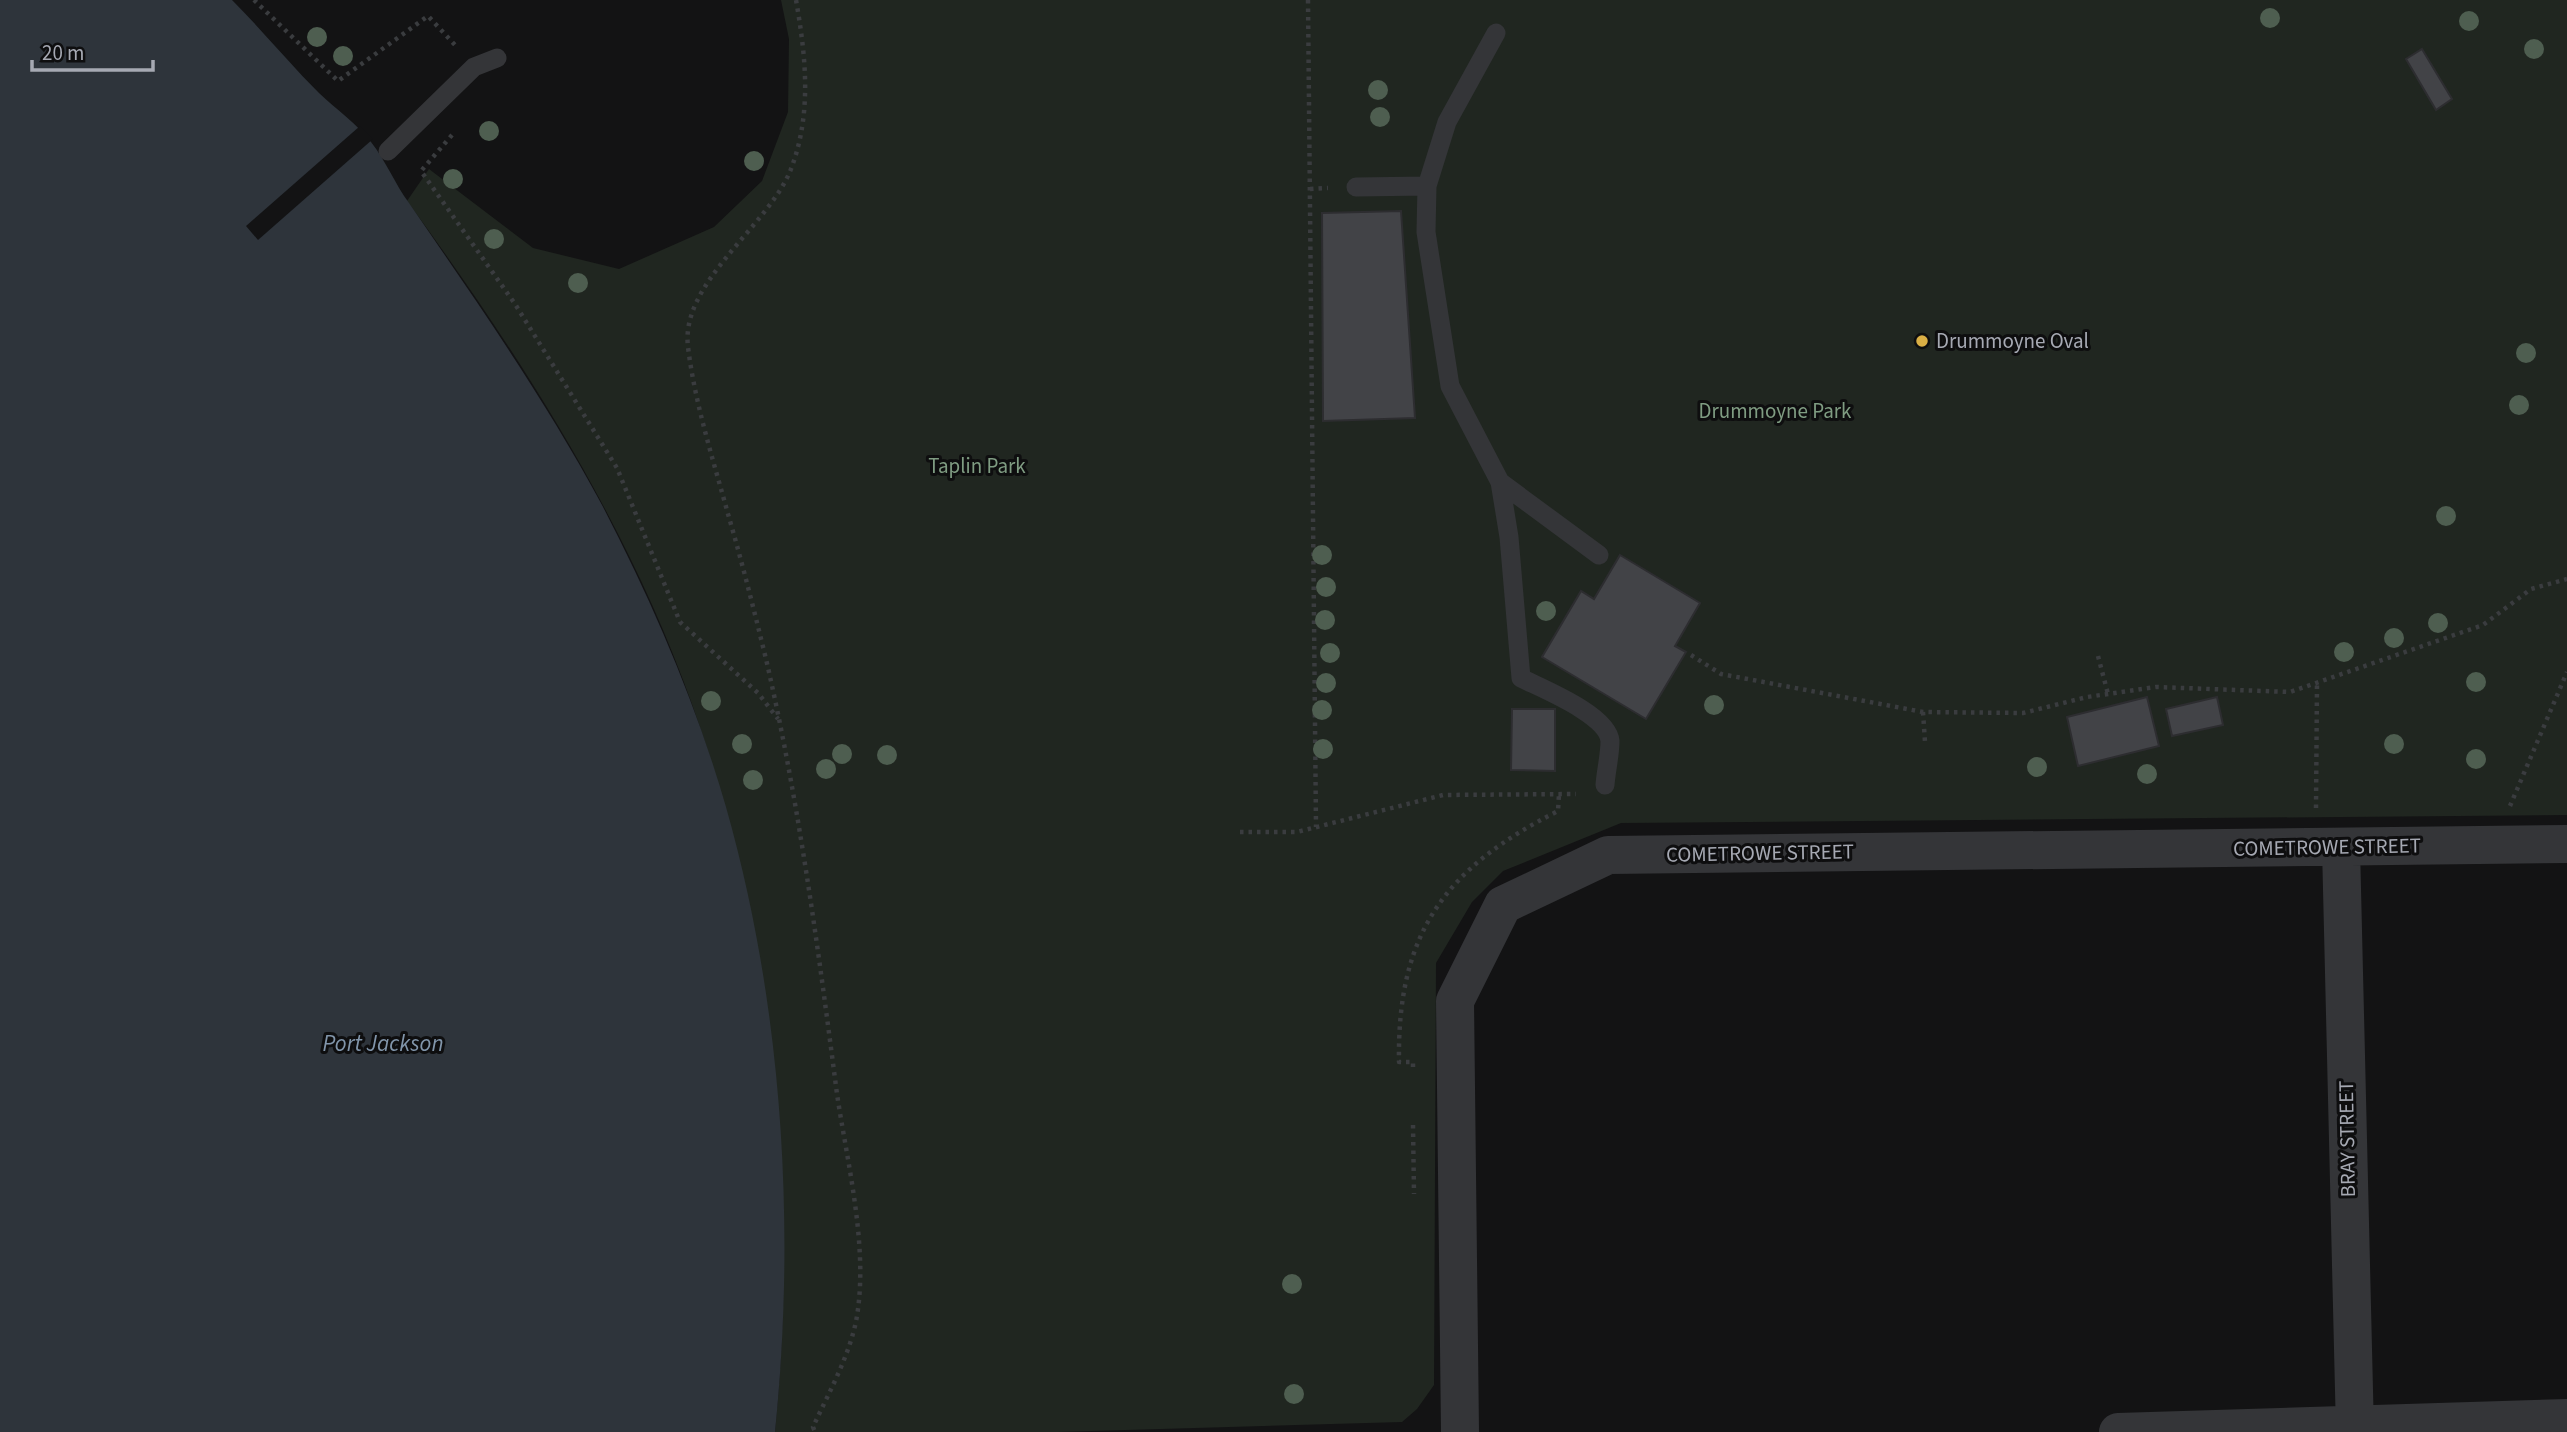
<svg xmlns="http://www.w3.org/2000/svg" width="2567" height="1432" font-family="'Source Sans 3',sans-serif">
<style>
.green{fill:#202620}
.water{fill:#2e343b}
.pier{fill:#131314}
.building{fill:#424347;stroke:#2d2d30;stroke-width:2}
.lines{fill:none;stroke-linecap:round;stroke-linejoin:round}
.path{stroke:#3a3c3f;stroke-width:4.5;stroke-dasharray:3.5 5;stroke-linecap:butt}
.lane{stroke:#343538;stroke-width:19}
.street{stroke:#343538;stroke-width:38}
.tree{fill:#4e5e50}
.poi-dot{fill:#daaf45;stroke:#0e0e0f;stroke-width:2.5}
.labels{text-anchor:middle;stroke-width:6;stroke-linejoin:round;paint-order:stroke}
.poi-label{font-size:21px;fill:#a6a9b3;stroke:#0e0e0f;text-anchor:start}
.park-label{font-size:21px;fill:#7f9c82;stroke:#0e0e0f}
.street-label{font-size:21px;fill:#a6a9b3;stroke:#0e0e0f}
.water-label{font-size:23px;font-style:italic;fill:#8195aa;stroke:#0e0e0f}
</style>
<rect width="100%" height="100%" fill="#131314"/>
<path class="green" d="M781 0H2567V815L1621 823 1503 871 1472 902 1436 963 1434 1385 1417 1409 1402 1422 1058 1432H775C799 1189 775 937 693 707 629 525 521 356 407 201L429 169 533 248 619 269 714 227 762 181 788 112 789 39Z"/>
<path class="water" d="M0 0H232C262 30 289 63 319 93 336 109 357 124 371 142 386 161 395 184 409 203 477 302 545 399 602 505 652 601 696 703 726 807 783 1007 796 1226 775 1432H0Z"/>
<path class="pier" d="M360 126 373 139 258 240 246 226Z"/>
<path class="building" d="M2422 49 2452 99 2436 110 2406 59Z
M1401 211 1415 418 1323 421 1322 213Z
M1620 555 1700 603 1675 646 1686 652 1646 719 1542 657 1581 591 1594 599Z
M2147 697 2159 746 2078 766 2067 717Z
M2217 697 2223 725 2172 736 2166 709Z
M1512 709H1555V771L1511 770Z"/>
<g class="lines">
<path class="path" d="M254 0 338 81 428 16 455 45
M796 0C806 57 812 114 791 169 769 226 680 282 688 347 695 404 713 459 728 514 742 562 754 610 766 659 799 802 818 948 837 1094 847 1161 867 1241 858 1309 853 1350 830 1390 813 1427L815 1432
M1308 0 1316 827
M452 135 421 171 515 304 617 468 680 622 758 693 778 719
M1310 189 1328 188
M1691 655 1721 674 1923 712 2023 713 2087 697 2156 687 2290 692 2483 625 2531 589 2567 579
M2098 656 2108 694
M1923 712 1925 742
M2510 806 2567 672
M2316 808 2317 683
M1240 832H1297L1443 795 1576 794
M1413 1067V1062H1399C1397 933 1445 868 1558 811L1559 794
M1413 1125 1414 1194"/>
<path class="lane" d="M1496 33 1447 122 1427 186 1426 232 1450 386 1500 482 1509 537 1521 678C1543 689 1608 715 1610 741 1610 755 1606 771 1605 785
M388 151 474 67 497 58
M1356 187 1427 186
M1500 482 1599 555"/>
<path class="street" d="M2341 847 2355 1432
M1460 1432 1455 1001 1503 905 1608 855 2567 844
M2118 1432 2567 1418"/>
</g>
<g class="tree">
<circle cx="2270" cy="18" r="10"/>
<circle cx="2469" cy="21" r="10"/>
<circle cx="317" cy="37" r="10"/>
<circle cx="2534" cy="49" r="10"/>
<circle cx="343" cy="56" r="10"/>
<circle cx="1378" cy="90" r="10"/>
<circle cx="1380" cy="117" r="10"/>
<circle cx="489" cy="131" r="10"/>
<circle cx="754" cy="161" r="10"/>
<circle cx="453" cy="179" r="10"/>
<circle cx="494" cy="239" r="10"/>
<circle cx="578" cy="283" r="10"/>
<circle cx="2526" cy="353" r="10"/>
<circle cx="2519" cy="405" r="10"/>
<circle cx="2446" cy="516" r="10"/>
<circle cx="1322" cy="555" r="10"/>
<circle cx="1326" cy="587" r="10"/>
<circle cx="1546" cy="611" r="10"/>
<circle cx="1325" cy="620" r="10"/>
<circle cx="2438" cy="623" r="10"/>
<circle cx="2394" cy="638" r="10"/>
<circle cx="2344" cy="652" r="10"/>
<circle cx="1330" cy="653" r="10"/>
<circle cx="2476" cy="682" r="10"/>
<circle cx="1326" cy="683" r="10"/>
<circle cx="711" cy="701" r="10"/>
<circle cx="1714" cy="705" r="10"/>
<circle cx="1322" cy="710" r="10"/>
<circle cx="742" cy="744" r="10"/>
<circle cx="2394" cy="744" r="10"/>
<circle cx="1323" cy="749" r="10"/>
<circle cx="842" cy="754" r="10"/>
<circle cx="887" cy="755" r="10"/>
<circle cx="2476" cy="759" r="10"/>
<circle cx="2037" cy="767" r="10"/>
<circle cx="826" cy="769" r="10"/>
<circle cx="2147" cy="774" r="10"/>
<circle cx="753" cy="780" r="10"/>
<circle cx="1292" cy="1284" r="10"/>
<circle cx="1294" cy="1394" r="10"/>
</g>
<circle class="poi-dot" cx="1922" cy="341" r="7"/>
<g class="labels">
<g class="poi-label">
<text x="1936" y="348">Drummoyne Oval</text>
</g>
<g class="park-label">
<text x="1775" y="418">Drummoyne Park</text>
<text x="977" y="473">Taplin Park</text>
</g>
<g class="street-label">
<text transform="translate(2327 847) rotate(-1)" y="7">COMETROWE STREET</text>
<text transform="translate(1760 853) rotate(-1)" y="7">COMETROWE STREET</text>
<text transform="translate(2347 1139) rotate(-91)" y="7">BRAY STREET</text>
</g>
<g class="water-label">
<text x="383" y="1051">Port Jackson</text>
</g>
</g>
<path d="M32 60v10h121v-10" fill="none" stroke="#a6a9b3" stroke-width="3.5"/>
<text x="42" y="60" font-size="21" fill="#a6a9b3" stroke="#0e0e0f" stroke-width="5" paint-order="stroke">20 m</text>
</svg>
